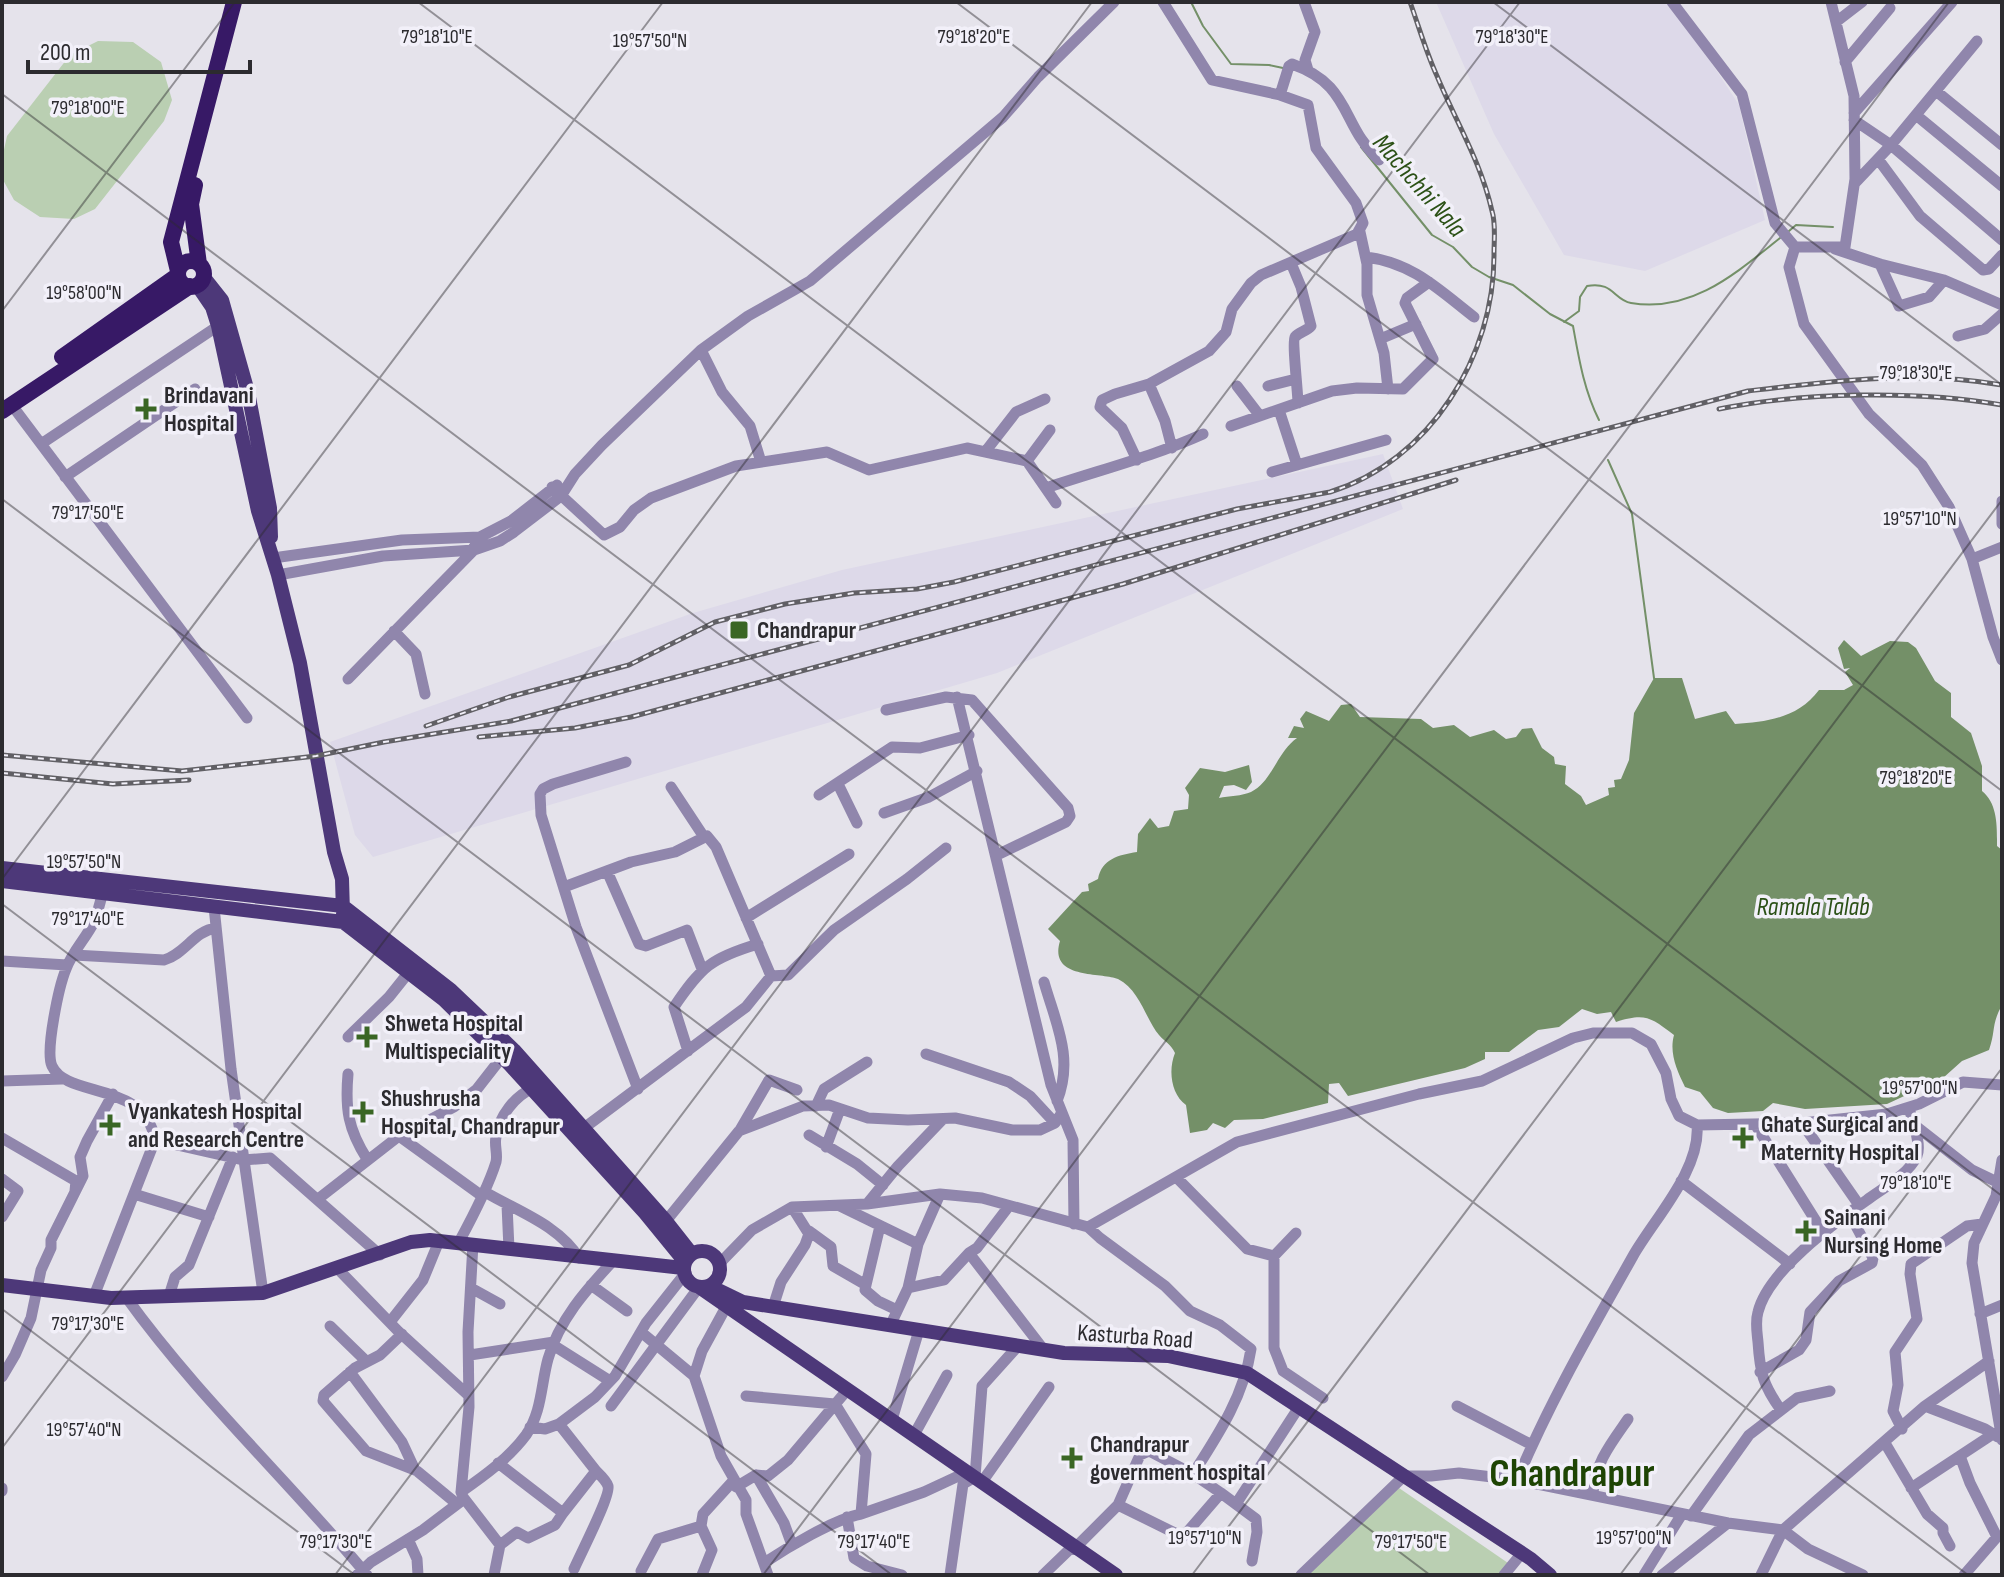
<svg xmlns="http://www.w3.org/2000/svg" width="2004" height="1577" font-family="'Sofia Sans Condensed',sans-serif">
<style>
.built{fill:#ddd9e9}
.green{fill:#bacfb2}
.water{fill:#749068}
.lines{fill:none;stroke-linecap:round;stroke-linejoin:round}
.stream{stroke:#749068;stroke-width:2}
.minor{stroke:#9086ac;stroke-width:11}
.major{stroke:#4d3879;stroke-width:14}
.highway{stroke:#371966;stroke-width:16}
.rail-casing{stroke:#616065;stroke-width:5}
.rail{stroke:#f2f0f9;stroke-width:2;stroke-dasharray:6;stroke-linecap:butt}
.ticks{fill:none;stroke:#2c2b2f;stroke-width:2;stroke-opacity:0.45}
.poi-dot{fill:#3a6624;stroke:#f2f0f9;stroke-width:3}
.labels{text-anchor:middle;stroke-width:7;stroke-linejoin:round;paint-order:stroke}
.poi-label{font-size:24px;font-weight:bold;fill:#2c2b2f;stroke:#f2f0f9;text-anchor:start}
.street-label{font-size:24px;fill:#2c2b2f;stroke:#f2f0f9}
.water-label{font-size:26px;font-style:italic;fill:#2c5117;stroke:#f2f0f9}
.town-label{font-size:40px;font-weight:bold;fill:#1e4404;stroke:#f2f0f9}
.ticks-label{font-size:20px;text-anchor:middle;fill:#2c2b2f;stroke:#f2f0f9;stroke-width:7;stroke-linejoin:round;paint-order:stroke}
</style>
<rect width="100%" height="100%" fill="#e5e3eb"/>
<path class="built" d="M1436 2H1665L1694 36 1739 105 1765 220 1645 271 1564 255 1494 134Z
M1383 454 1403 509 997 673 373 857 355 835 330 742 693 613 842 570Z"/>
<path class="green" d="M98 41 133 42 161 62 172 100 164 121 95 209 74 219 40 217 14 200 2 178V159L7 136 70 55Z
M1399 1488 1508 1563 1498 1575H1307Z"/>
<path class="water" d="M1844 640 1861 656 1890 641 1908 642 1916 648 1935 681 1951 693V717L1971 733 1982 766V791C1998 804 1997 827 1997 846L2002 850V1005C1991 1025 1996 1030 1989 1050L1962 1061 1943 1078 1887 1104 1805 1109 1773 1103 1763 1111 1728 1113 1713 1108 1700 1092 1685 1087C1677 1071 1669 1053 1674 1035 1650 1017 1645 1013 1616 1022L1611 1012 1597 1014 1582 1009 1559 1027 1538 1030 1509 1052H1485V1059L1465 1068 1348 1096 1339 1083 1329 1084 1328 1103 1263 1119 1234 1120 1225 1128 1213 1123 1207 1130 1190 1133 1186 1105C1171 1094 1168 1070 1175 1053 1171 1044 1165 1042 1159 1035 1146 1020 1140 990 1118 979 1102 972 1048 980 1060 941L1048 929 1082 892 1089 891 1088 884 1098 879C1102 859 1118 855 1137 852L1138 834 1150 818 1158 828 1169 826 1174 811 1188 809 1189 795 1185 788 1200 768 1225 772 1249 765 1252 782 1246 790 1234 785 1224 786 1219 798C1229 796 1242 796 1251 792 1272 782 1277 752 1297 738H1288L1294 726 1304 728 1300 719 1306 711 1329 721 1341 705 1351 704 1360 717 1421 719 1433 728 1454 725 1470 737 1494 730 1506 739 1516 737 1522 729 1532 728 1542 748 1554 757 1555 764 1566 766 1565 784 1581 796 1586 805 1609 795 1608 788 1615 787 1614 780 1621 779 1629 760 1634 713 1654 678H1682L1695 719 1726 711 1735 724C1767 722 1798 718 1819 690H1844L1853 685 1845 672 1850 668 1844 669 1838 648Z"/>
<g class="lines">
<path class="stream" d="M1191 2 1203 26 1231 64 1269 65 1283 68
M1361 147 1432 235 1453 247 1472 267 1489 277 1513 285 1550 314 1573 326C1579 359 1584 390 1599 420
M1789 231 1796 225 1833 227
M1564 322 1579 311 1580 297 1587 286C1613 281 1614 300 1631 303 1692 313 1736 273 1780 238
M1608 460 1632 514 1654 678"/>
<path class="minor" d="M1304 2 1315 32 1305 60 1308 70
M1672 2 1742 94 1775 223 1795 247
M1836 22 1862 2
M1845 62 1890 8
M1936 91 2002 145
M1280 95 1289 66 1292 64C1352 85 1340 124 1379 160
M1854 113 1952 2
M1916 115 2002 186
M1854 120 1891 145 2002 240
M1878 159 1920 216 1983 270 1989 269 2002 255
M1855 183 1891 145 1977 41
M1360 232 1367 264V295L1384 353 1388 389
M1795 247 1789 267 1804 324 1869 414 1922 465 1949 507 1972 559 1993 637 2002 660
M1795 247H1845L1855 179 1854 96 1831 2
M1835 249 1880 264 1944 280 2002 305
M1366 257C1413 263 1438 289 1474 317
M1291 263 1301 287 1311 326C1307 331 1299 332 1295 337 1292 341 1298 394 1298 403
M1880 264 1899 306 1929 297 1944 280
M1958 336 1985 329 2002 314
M1380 339 1416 324
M701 350 722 392 750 426 761 462
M1149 384 1165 421 1172 448
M1237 386 1260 416
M1268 386 1296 379
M11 404 247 718
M1279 410 1297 465
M1231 426 1332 391 1357 388 1403 389 1433 359 1405 303 1407 298 1429 282
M41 444 218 326
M985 452 1016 412 1045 399
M1137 460 1122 428 1100 407 1102 400 1115 394 1149 384 1209 351 1226 332 1232 309 1251 283 1261 275 1357 234 1363 223 1356 203 1316 148 1308 105 1280 95 1212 80 1163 2
M1027 461 1050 430
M1272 472 1386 440
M65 477 195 389
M552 487 604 535 620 527 634 510 651 498 736 466 827 452 869 470 967 448 1027 461 1056 503
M1046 488C1099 470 1152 457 1203 434
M2002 501V524
M273 558 402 540 480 537 511 521 557 485
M1972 559 2002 547
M278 575 383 556 474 550 500 541 514 532 561 496 575 474 602 445 701 350 748 316 810 281 1003 117 1038 77 1114 2
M394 631 416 654 425 694
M348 679 474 550V547
M957 697 1051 1085 1073 1140 1074 1224
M886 710 946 697 972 700 1068 808 1070 816 1066 822 997 855
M626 762 553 784 543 789 540 794 541 815 576 927 638 1089
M838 784 857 823
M671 787 704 837
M819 795 892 747 920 748 969 735
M884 813 929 797 977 771
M607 871 639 944 646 946 687 930 702 969
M564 887 631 862 675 852 707 836 716 847 771 976 746 1007 584 1128
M214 907 231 1069 263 1293
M746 918 849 854
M74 955 164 960C185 954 194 931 216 928
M2 961 67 965
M771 976 788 975 834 930 907 879 946 848
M1044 982C1056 1024 1074 1058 1057 1101
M348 1037 389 997 409 972
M688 1051 674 1007C701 967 711 958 758 944
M926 1054 1009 1082 1030 1096 1055 1123
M348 1074C345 1109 348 1129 367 1159
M2 1081 62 1079
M816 1106 824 1089 867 1062
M1802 1123 1859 1205
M1912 1123 1972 1170 1997 1182
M1755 1124 1824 1234
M740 1130 769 1080 797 1090
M809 1135 857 1164 883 1185
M399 1136 482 1196
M2 1138 76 1181 75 1191
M155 1140 243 1160 270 1158 380 1255
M826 1147 840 1109
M2002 1160 1996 1196 1974 1243 1972 1263 2002 1440
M1176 1177 1247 1249 1274 1256
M2 1179 18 1191 2 1217
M1681 1181 1790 1264
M485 1192C517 1211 559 1225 579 1258
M134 1194 209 1217
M318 1199 399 1136 454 1107 477 1089 502 1057
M867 1204 898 1166 943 1119
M507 1205 509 1249
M840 1206 918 1244 908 1288 890 1326
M666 1221 739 1131 803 1106 829 1105 868 1118 908 1120 955 1118 1012 1130H1040L1055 1123 1061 1114
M809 1231 831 1247 833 1266 866 1285 865 1290 878 1301 897 1310
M1296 1233 1274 1256V1348L1283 1371 1323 1398
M459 1242C472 1218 488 1188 496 1162 498 1154 494 1145 496 1137 499 1116 515 1096 533 1088
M918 1244 940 1194
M969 1253 1044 1350
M719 1264 752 1230 792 1207 867 1204 940 1194 982 1198 1088 1227 1237 1142 1419 1094 1482 1081 1573 1038 1593 1033H1632L1651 1044 1666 1073 1671 1099 1679 1116 1697 1125 1802 1123 1887 1114 1919 1104 1963 1082 2002 1085
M337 1268 398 1331 467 1394
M591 1285 627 1311
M866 1285 880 1226
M471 1288 500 1304
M908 1288 944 1280 969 1253 977 1248 1009 1206
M94 1296 155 1140C145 1080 67 1099 52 1066 45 1051 59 986 66 969 72 952 86 938 94 922 98 912 100 902 103 892
M169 1296 175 1277 189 1265 233 1157
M126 1297C198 1397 289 1481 367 1575
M726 1307 702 1351 694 1376 721 1456 746 1500V1514L768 1575
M773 1307 781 1282 805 1245 809 1234 792 1207
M1980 1314 2002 1305
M390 1322 423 1280 439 1241
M330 1326 366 1361
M641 1332 694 1376
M402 1334 380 1355 355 1368 324 1395 323 1401 366 1451 417 1471 457 1504
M553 1345 610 1381
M470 1355 554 1342
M350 1372 402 1442 415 1470
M1760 1372 1799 1350 1806 1340 1810 1312 1839 1281 1872 1263 1873 1258 1849 1213
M2 1377 15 1355 31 1318 41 1270 51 1248V1240L83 1176 80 1157 87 1141 113 1094
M746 1396 835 1404 866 1454 861 1514C833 1520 788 1547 764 1563
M611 1406 699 1287
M1457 1406 1532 1445
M1925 1406 1985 1429 1998 1437
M1781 1410C1763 1385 1760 1373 1758 1342 1757 1332 1755 1322 1758 1312 1768 1271 1833 1224 1867 1200 1883 1188 1908 1175 1917 1156 1922 1144 1912 1120 1909 1108
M892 1420 919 1330
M559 1424 596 1471 563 1513
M530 1427 545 1429 559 1424 595 1397 615 1376 646 1323 684 1275
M1902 1429 1893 1411 1898 1385 1895 1352 1917 1319 1910 1274 1911 1264 1967 1226 1982 1224
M914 1435 947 1375
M1885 1443 1927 1514 1943 1528V1533L1950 1546
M1960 1456 1970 1483 1997 1537 1964 1575
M756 1475 784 1523 792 1545
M1517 1480C1549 1403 1592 1329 1633 1256 1654 1219 1701 1170 1697 1125
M982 1482 1049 1387
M736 1487 756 1475 768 1476 788 1460 848 1389
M2 1488V1491
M1911 1488 1993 1434
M461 1492 469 1407 468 1332 473 1244
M1221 1493 1256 1519 1257 1532 1252 1561
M1593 1494C1594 1464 1612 1442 1628 1419
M463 1497 500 1545 517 1532 528 1538 555 1525 563 1513 498 1463
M1236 1504 1299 1407
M1118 1505 1140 1455 1149 1451 1193 1474
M861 1514 924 1492 967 1472
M1691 1516 1749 1435 1797 1398 1830 1391
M847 1517 854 1558 867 1566 902 1575
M408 1539 417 1559 418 1575
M1076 1547 1118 1505 1183 1537 1221 1493 1193 1474C1218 1435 1244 1396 1251 1349L1220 1325 1190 1311 1165 1286 1100 1238 1088 1227
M574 1569C580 1555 611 1495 608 1486 606 1480 600 1475 596 1471
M641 1571 658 1539 701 1526
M357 1575 371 1562 423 1530 460 1502 463 1497 461 1492C484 1476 509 1458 526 1435 542 1412 541 1384 548 1359 559 1320 586 1290 612 1262
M494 1575 500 1545
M702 1575 712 1550 701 1526 703 1514 734 1480
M950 1575 963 1484 975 1477 982 1386 1018 1346
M1043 1575 1070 1549 1080 1550
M1301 1575 1404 1476H1431L1459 1473 1517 1480 1728 1523 1783 1530 1808 1549 1863 1575
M1504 1575 1522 1553
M1644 1575 1682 1514
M1662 1575 1728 1523
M1761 1575 1783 1530 1925 1406 1989 1361"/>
<path class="major" d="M203 276 222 300 248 392 270 508 271 537
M197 285 212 307 218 326 258 511 278 575 300 663 334 852 342 879 343 913
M2 868 343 906 451 990 514 1050 666 1221 692 1254
M2 881 343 922 444 1000 510 1065 645 1213 685 1262
M684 1269a18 18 0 1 1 36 0a18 18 0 1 1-36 0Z
M2 1285 111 1298 263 1293 411 1242 430 1240 683 1268
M710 1286 743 1302 1064 1353 1168 1356 1247 1373 1531 1559 1550 1575
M699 1287 1116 1575"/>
<path class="highway" d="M195 185 191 204 199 264
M178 274a13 13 0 1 1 26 0a13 13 0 1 1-26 0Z
M178 271 171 242 234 2
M62 357 178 275
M2 411 190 286"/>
<g class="rail-casing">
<path id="rail" d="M1719 409C1802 392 1920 390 2002 405
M426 726 509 697 629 665 715 622 785 604 854 593 917 589 954 582 1237 509 1330 492C1430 461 1495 356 1494 253 1494 240 1496 224 1492 211 1481 162 1456 122 1437 76 1426 52 1419 27 1410 2
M479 737 575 728 631 717 1123 584 1456 480
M2 755 182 771 316 756 384 742 511 721 1748 391C1832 381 1918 370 2002 385
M2 773 113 784 189 780"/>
</g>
<use href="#rail" class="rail"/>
</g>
<path class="ticks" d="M418 2 2002 1196M956 2 2002 791M1493 2 2002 385M2 94 1968 1575M2 311 235 2M2 499 1430 1575M2 879 663 2M2 904 892 1575M2 1309 355 1575M2 1448 1092 2M335 1575 1520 2M763 1575 1949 2M1192 1575 2002 500M1620 1575 2002 1068"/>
<g class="poi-dot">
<path d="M142 397h8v8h8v8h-8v8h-8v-8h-8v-8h8z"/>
<rect x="729" y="620" width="20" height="20" rx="4"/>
<path d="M363 1025h8v8h8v8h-8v8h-8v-8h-8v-8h8z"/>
<path d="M359 1100h8v8h8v8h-8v8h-8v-8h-8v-8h8z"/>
<path d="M106 1113h8v8h8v8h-8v8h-8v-8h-8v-8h8z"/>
<path d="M1739 1126h8v8h8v8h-8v8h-8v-8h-8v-8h8z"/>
<path d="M1802 1219h8v8h8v8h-8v8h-8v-8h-8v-8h8z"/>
<path d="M1068 1446h8v8h8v8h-8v8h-8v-8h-8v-8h8z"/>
</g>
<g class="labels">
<g class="poi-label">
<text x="164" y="403">Brindavani<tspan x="164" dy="28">Hospital</tspan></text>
<text x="757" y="638">Chandrapur</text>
<text x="385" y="1031">Shweta Hospital<tspan x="385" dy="28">Multispeciality</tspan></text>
<text x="381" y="1106">Shushrusha<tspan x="381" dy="28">Hospital, Chandrapur</tspan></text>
<text x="128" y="1119">Vyankatesh Hospital<tspan x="128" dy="28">and Research Centre</tspan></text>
<text x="1761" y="1132">Ghate Surgical and<tspan x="1761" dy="28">Maternity Hospital</tspan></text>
<text x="1824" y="1225">Sainani<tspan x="1824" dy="28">Nursing Home</tspan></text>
<text x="1090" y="1452">Chandrapur<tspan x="1090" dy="28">government hospital</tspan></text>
</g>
<g class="street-label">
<text transform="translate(1135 1336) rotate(4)" y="8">Kasturba Road</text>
</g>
<g class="water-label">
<text transform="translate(1420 185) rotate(49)" y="9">Machchhi Nala</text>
<text x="1813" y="915">Ramala Talab</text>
</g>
<g class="town-label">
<text x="1572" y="1486">Chandrapur</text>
</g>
</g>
<g class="ticks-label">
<text x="437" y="43">79°18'10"E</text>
<text x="974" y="43">79°18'20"E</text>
<text x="1512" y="43">79°18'30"E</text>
<text x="650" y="47">19°57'50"N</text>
<text x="88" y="114">79°18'00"E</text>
<text x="84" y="299">19°58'00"N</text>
<text x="1916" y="379">79°18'30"E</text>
<text x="88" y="519">79°17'50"E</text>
<text x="1920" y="525">19°57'10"N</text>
<text x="1916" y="784">79°18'20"E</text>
<text x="84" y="868">19°57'50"N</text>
<text x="88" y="925">79°17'40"E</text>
<text x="1920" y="1094">19°57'00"N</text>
<text x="1916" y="1189">79°18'10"E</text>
<text x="88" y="1330">79°17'30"E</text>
<text x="84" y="1436">19°57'40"N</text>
<text x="1205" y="1544">19°57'10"N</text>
<text x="1634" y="1544">19°57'00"N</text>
<text x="336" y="1548">79°17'30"E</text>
<text x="874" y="1548">79°17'40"E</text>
<text x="1411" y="1548">79°17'50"E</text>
</g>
<rect width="2004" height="1577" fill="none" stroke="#2c2b2f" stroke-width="8"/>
<path d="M28 60v12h222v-12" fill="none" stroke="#2c2b2f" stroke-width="4"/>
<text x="40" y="60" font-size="24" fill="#2c2b2f" stroke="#f2f0f9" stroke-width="6" paint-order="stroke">200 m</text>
</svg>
